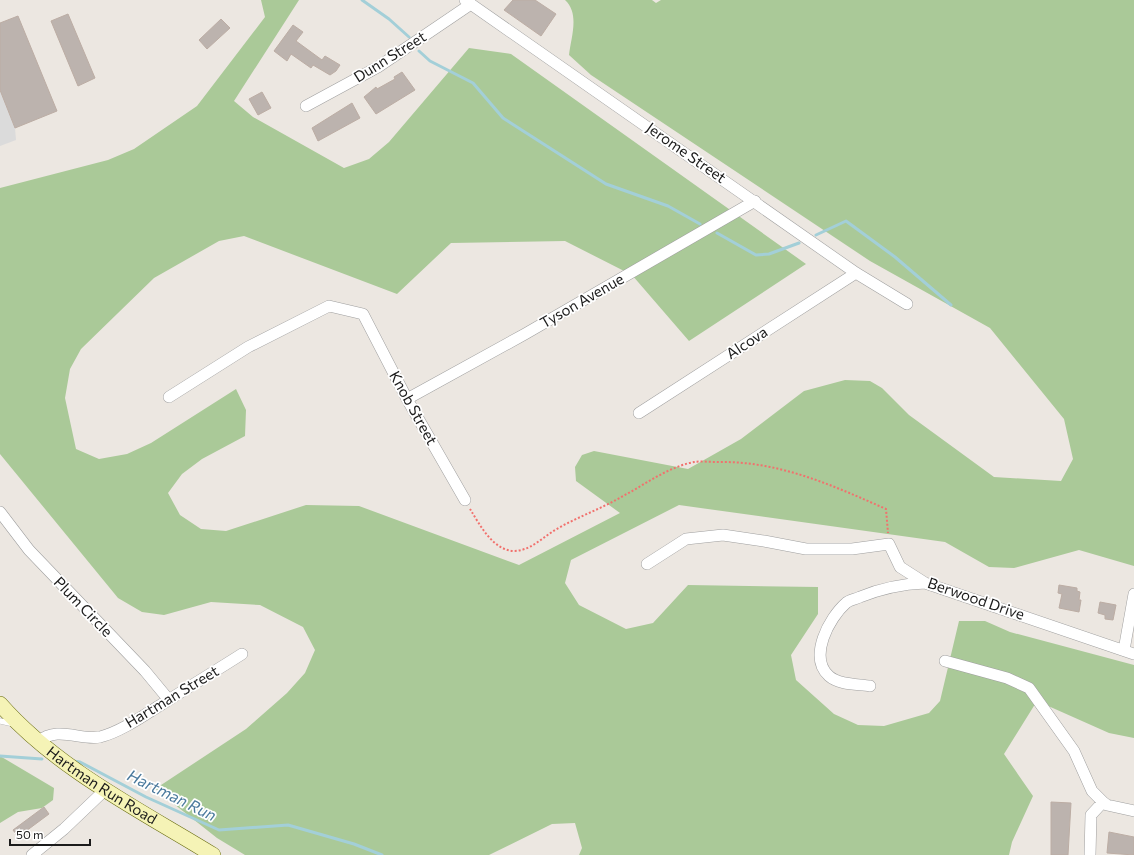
<svg xmlns="http://www.w3.org/2000/svg" width="1134" height="855" font-family="Commissioner,sans-serif">
<style>
.forest{fill:#aac998}
.parking{fill:#dbdbdb}
.lines{fill:none;stroke-linecap:round;stroke-linejoin:round}
.stream{stroke:#a3cfd8;stroke-width:3}
.building{fill:#bcb3ae;stroke:#bcada4}
.lane-casing{stroke:#9f9f9f;stroke-width:6}
.street-casing{stroke:#9f9f9f;stroke-width:12}
.secondary-casing{stroke:#65690b;stroke-width:16}
.path{stroke:#f1716d;stroke-width:2;stroke-dasharray:2 2;stroke-linecap:butt}
.lane{stroke:#fff;stroke-width:5.5}
.street{stroke:#fff;stroke-width:11}
.secondary{stroke:#f5f3b6;stroke-width:15}
.labels{text-anchor:middle;stroke-width:3.5;stroke-linejoin:round;paint-order:stroke}
.street-label{font-size:15px;fill:#1b1b1b;stroke:#fff}
.water-label{font-size:16px;font-style:italic;fill:#4b7a9d;stroke:#fff}
</style>
<rect width="100%" height="100%" fill="#ece7e1"/>
<path class="forest" d="M261 0H299L234 101 253 117 344 168 369 159 389 142 469 48 511 54 806 264 689 341 632 275 565 241 451 243 397 294 244 236 219 241 154 278 81 349 70 369 65 398 76 449 99 459 127 454 151 443 236 389 246 410 245 436 202 459 182 474 168 493 180 515 201 529 226 531 306 505 359 506 519 565 620 513 576 481 575 467 582 455 594 451 688 469 741 439 804 391 845 380 870 381 882 388 909 415 994 477 1061 481 1073 459 1064 419 990 328 870 261 591 75 569 55C571 37 580 14 565 0H652L656 3 661 0H1134V566L1079 550 1014 568 989 567 945 542 679 505 571 560 565 583 579 605 626 629 653 623 688 585 818 587V614L791 655 796 680 834 714 858 725 884 726 929 713 940 701 959 621H985L1010 632 1134 665V738L1109 733 1037 701 1004 754 1033 796 1012 842 1009 855H579L582 848 575 823 552 824 489 855H245L217 838 155 789 246 729 287 693 305 673 315 650 303 627 260 605 211 602 164 615 142 612 118 598 0 454V188L108 160 134 149 197 106 265 17Z
M0 756 54 788 53 800 42 808 18 812 0 823Z"/>
<path class="parking" d="M0 90 15 128 16 140 0 146Z"/>
<g class="lines">
<path class="stream" d="M362 0 389 19 409 37
M419 51 430 61 473 83 503 118 606 184 668 206 700 224
M717 233 756 255 769 254 799 243
M816 235 846 221 895 257 951 305
M0 756 42 759
M73 761 80 762 146 797 219 830 288 825 354 844 382 855"/>
</g>
<path class="building" d="M513 0H535L556 14 541 36 504 10Z
M68 14 95 78 78 86 51 21Z
M18 16 57 111 15 128 0 90V23Z
M221 19 230 28 207 49 199 40Z
M293 25 303 32 296 41 322 60 325 56 340 65 336 71 330 75 313 65 311 68 291 54 287 61 274 51Z
M402 72 415 90 376 114 364 97 376 87 377 89 395 79 394 77Z
M262 92 271 108 258 115 249 99Z
M352 103 360 118 318 141 312 128Z
M1059 585 1077 588V591L1080 592 1079 600H1081L1079 612 1059 608 1062 594 1058 593Z
M1100 602 1116 605 1113 620 1105 619V615L1098 613Z
M1051 802 1071 803 1068 855H1051Z
M44 807 49 814 18 837 13 830Z
M1109 832 1134 837V855L1107 853Z"/>
<g class="lines">
<g class="lane-casing">
<path id="lane" d="M0 721 14 724"/>
</g>
<g class="street-casing">
<path id="street" d="M465 0 856 273 907 304
M306 106 378 67 471 4
M169 397 248 347 329 306 363 314 407 399 465 500
M407 399 525 334 755 201
M639 413 856 273
M0 512 29 550 145 671 169 700
M647 564 686 539 723 535 764 541 806 549H852L889 544 900 567 925 583 1134 654
M1124 650 1134 594
M945 661 1007 678 1029 688 1074 751 1092 791 1103 802
M870 686C858 684 839 685 829 676 808 657 829 618 846 603 849 600 856 599 860 597 882 588 901 584 925 583
M38 742C57 725 81 741 100 737 123 731 147 713 167 701 192 685 217 670 242 654
M32 855 64 829 106 789
M1090 855 1091 815 1103 802 1107 805 1134 811"/>
</g>
<g class="secondary-casing">
<g id="secondary">
<path id="s1" d="M0 704C57 769 140 810 213 855"/>
</g>
</g>
<path class="path" d="M470 509C480 525 493 551 515 551 531 550 542 538 555 530 577 517 601 509 623 496 646 484 668 467 694 462 701 461 710 462 718 462 779 461 832 485 886 509L888 533"/>
<use href="#lane" class="lane"/>
<use href="#street" class="street"/>
<use href="#secondary" class="secondary"/>
</g>
<g class="labels">
<g class="street-label">
<text transform="translate(390 57) rotate(-32)" y="5">Dunn Street</text>
<text transform="translate(686 153) rotate(35)" y="5">Jerome Street</text>
<text transform="translate(582 301) rotate(-30)" y="5">Tyson Avenue</text>
<text transform="translate(747 343) rotate(-33)" y="5">Alcova</text>
<text transform="translate(413 408) rotate(61)" y="5">Knob Street</text>
<text transform="translate(976 599) rotate(19)" y="5">Berwood Drive</text>
<text transform="translate(83 607) rotate(46)" y="5">Plum Circle</text>
<text transform="translate(172 697) rotate(-31)" y="5">Hartman Street</text>
<text dy="5" stroke="none"><textPath href="#s1" startOffset="131">Hartman Run Road</textPath></text>
</g>
<g class="water-label">
<text transform="translate(172 795) rotate(26)" y="6">Hartman Run</text>
</g>
</g>
<path d="M10 839v6h80v-6" fill="none" stroke="#1b1b1b" stroke-width="2"/>
<text x="16" y="839" font-size="12" fill="#1b1b1b" stroke="#ffffff" stroke-width="3" paint-order="stroke">50 m</text>
</svg>
